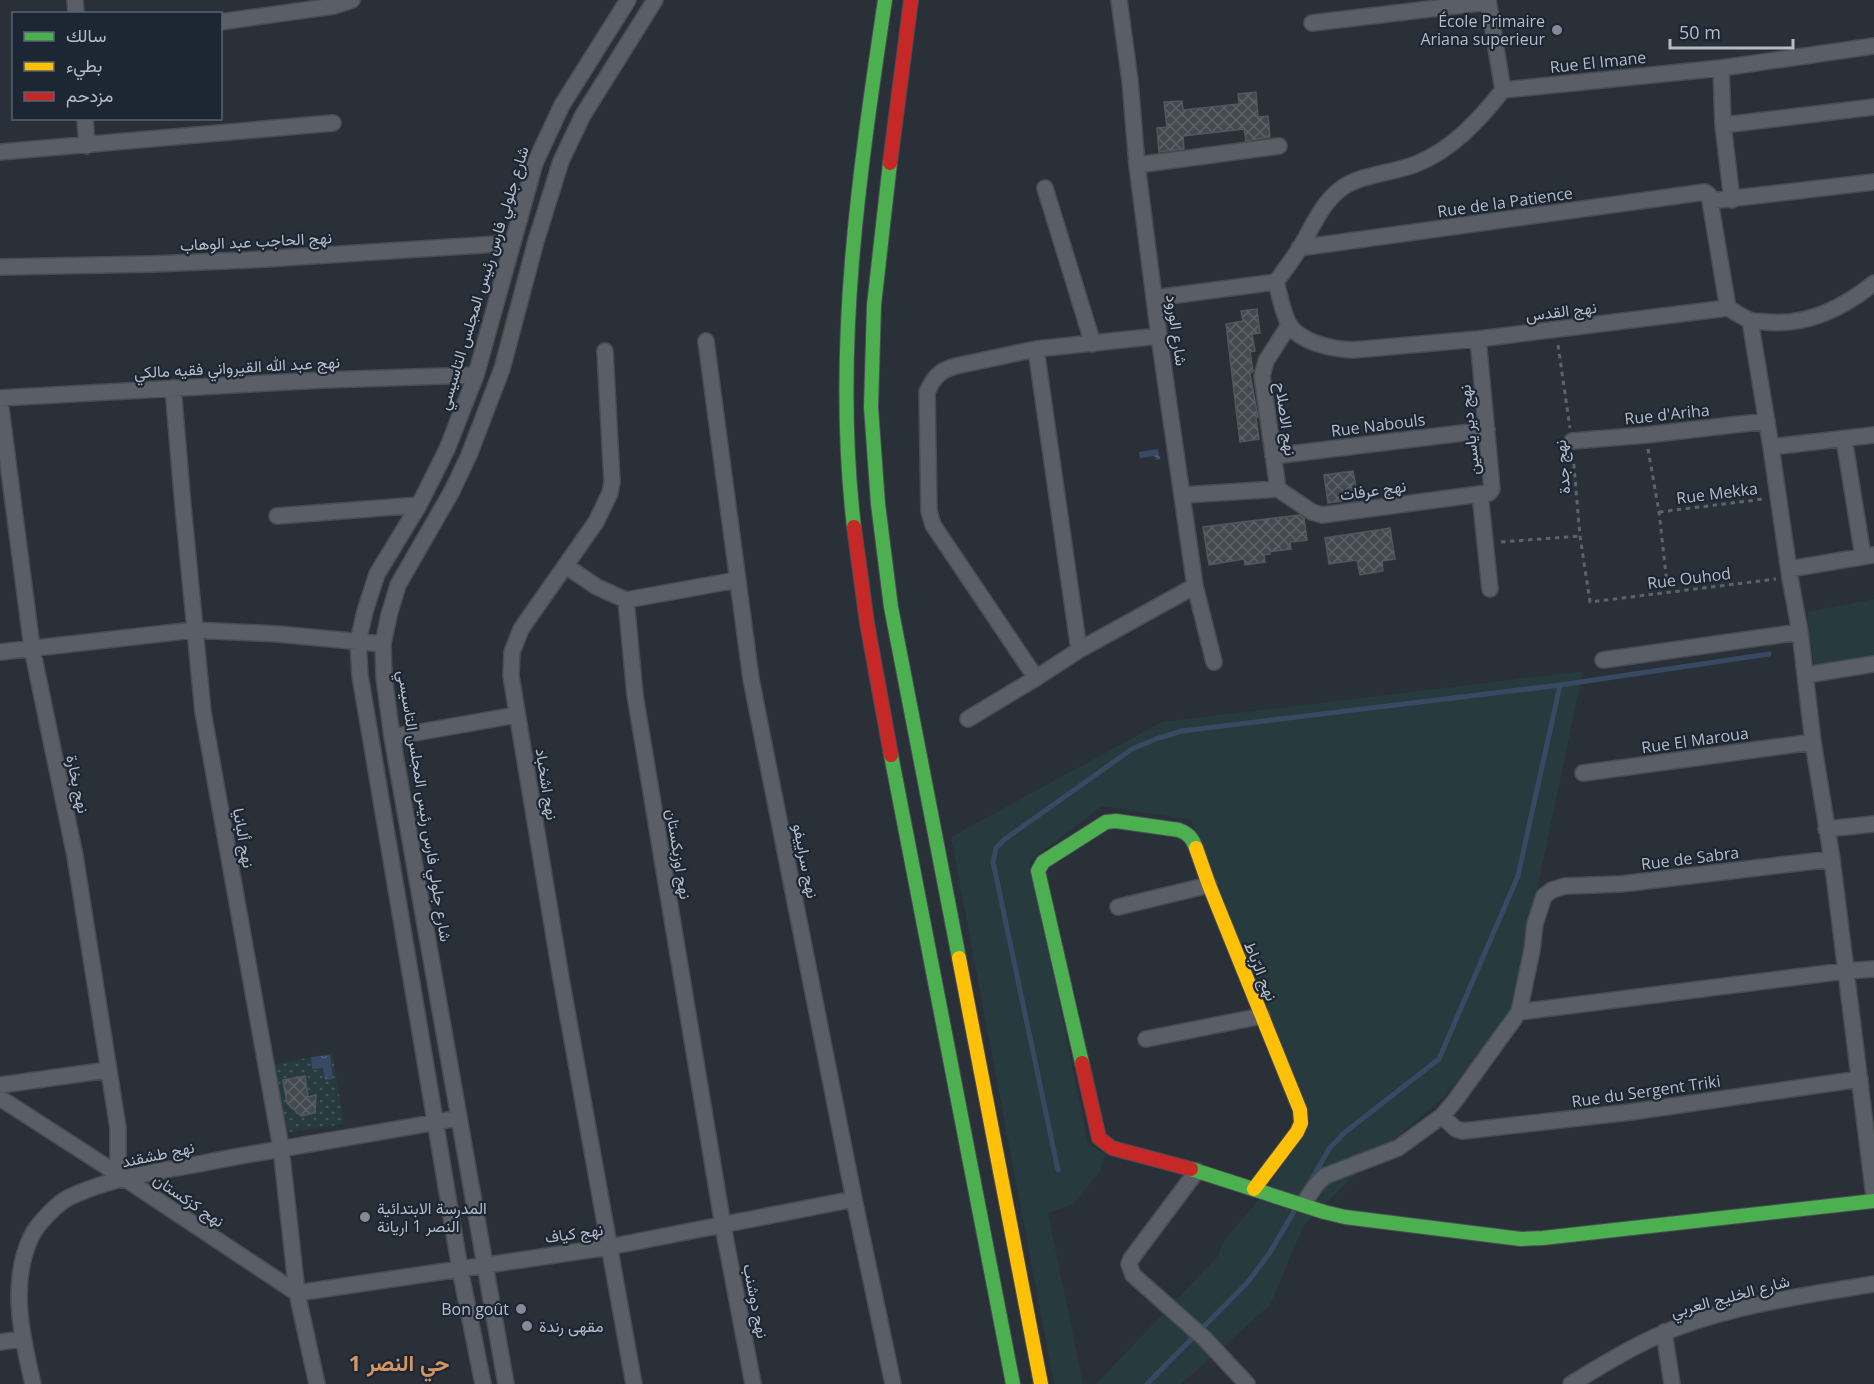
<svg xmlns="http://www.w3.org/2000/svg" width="1874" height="1384" font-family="'Open Sans',Vazirmatn,sans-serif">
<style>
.grass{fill:#273a3e}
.garden{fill:url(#garden-dots)}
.water{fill:url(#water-ripples)}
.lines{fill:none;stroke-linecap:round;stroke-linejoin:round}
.stream{stroke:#384963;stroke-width:5}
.building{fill:url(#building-cross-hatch);stroke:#52575f;stroke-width:1.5}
.street-casing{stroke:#484c53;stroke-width:18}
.fast-casing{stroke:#484c53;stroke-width:16}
.slow-casing{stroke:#484c53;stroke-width:16}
.jam-casing{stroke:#484c53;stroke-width:16}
.path{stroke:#5d636a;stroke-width:3;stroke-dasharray:4.5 4.5;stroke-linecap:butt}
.street{stroke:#5a5e66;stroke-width:15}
.fast{stroke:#4caf50;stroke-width:14}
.slow{stroke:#ffc107;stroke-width:14}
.jam{stroke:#c62828;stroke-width:14}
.poi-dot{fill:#848b96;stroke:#1d2633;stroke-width:2}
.labels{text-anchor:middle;stroke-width:4.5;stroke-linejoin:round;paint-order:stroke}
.poi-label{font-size:16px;fill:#b4bcc9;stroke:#1d2633;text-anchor:end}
.street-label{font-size:16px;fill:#b4bcc9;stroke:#1d2633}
.district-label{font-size:22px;font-weight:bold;fill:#d59563;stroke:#1d2633}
</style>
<defs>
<pattern id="garden-dots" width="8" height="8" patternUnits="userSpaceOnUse" patternTransform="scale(1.5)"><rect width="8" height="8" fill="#273a3e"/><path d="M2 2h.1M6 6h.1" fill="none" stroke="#445559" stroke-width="1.8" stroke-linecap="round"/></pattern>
<pattern id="water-ripples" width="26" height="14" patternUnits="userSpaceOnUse" patternTransform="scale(1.5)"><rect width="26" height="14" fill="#384963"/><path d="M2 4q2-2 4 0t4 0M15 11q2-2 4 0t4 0" fill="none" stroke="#526178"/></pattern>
<pattern id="building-cross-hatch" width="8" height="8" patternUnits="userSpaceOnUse" patternTransform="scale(1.5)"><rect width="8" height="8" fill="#444950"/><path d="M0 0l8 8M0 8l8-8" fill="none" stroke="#5d6168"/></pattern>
</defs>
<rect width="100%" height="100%" fill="#2a3038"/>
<path class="grass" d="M1874 599V656L1814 666 1807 612Z
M1583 671 1511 1014 1444 1097 1370 1160 1304 1225 1270 1305 1181 1384H1096L1218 1256 1223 1242 1261 1197 1310 1122 1191 820 1102 806 1030 861 1088 1144 1105 1154 1100 1171 1074 1204 1048 1213 1083 1384H1054L951 837 1162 722Z"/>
<path class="garden" d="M332 1053 344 1124 284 1133 272 1065Z"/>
<path class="water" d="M1158 449 1160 459 1156 460 1155 456 1140 458 1139 452Z
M330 1055 333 1079 325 1080 323 1068 312 1069 311 1057Z"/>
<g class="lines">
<path class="stream" d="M1058 1170 993 862 996 848 1005 839 1132 749 1156 739 1182 731 1560 685 1769 654
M1309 1184 1329 1149 1344 1133 1439 1059 1518 876 1560 685
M1147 1384 1247 1283 1269 1254 1296 1208"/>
</g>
<path class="building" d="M1256 92 1258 117 1268 116 1270 137 1246 141 1244 129 1183 136 1184 149 1159 152 1157 128 1167 127 1164 102 1182 101 1183 110 1239 104 1238 94Z
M1257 309 1260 333 1252 334 1255 351 1250 352 1253 371 1250 374 1258 417H1256L1259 439 1240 442 1226 324 1243 321 1241 311Z
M1353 471 1358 499 1328 503 1324 475Z
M1299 515 1304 518 1307 540 1290 542 1291 549 1269 552 1270 554 1264 555 1265 562 1245 565 1244 559 1209 565 1203 527Z
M1390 528 1395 559 1382 561 1383 571 1360 575 1357 560 1329 564 1325 538Z
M305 1076 308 1097 316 1095 315 1113 301 1116 287 1103 283 1080Z"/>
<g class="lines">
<g class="street-casing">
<path id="street" d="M75 0 76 14
M1119 0 1130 81 1137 165 1159 336 1195 586 1214 662
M220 22 334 6 352 0
M1312 23 1488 2
M1721 68 1723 125 1732 200
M1503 90 1721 68 1874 46
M85 118 87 146
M1723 125 1874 107
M0 152 333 123
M1137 165 1279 146
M1045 188 1093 344
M1710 201 1874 182
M1299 248 1705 192 1709 195 1728 308
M0 267 152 264 248 260 513 243
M1276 282C1280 296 1282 311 1289 324 1300 343 1333 349 1353 350L1478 339 1728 308C1735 312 1742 317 1749 320 1754 322 1761 321 1767 322 1808 326 1843 308 1874 283
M1154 298 1276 282C1284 271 1292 260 1300 248 1312 228 1322 202 1342 188 1361 174 1394 173 1416 164 1452 150 1480 119 1503 90L1488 0
M1750 320 1771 447 1790 578 1800 632 1813 742 1832 859 1874 1196
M1478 339 1492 489 1489 493 1480 494 1490 589
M706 341 751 679 854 1199 893 1384
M1036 349 1079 650
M605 351 612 482 610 493 596 522 521 629 512 652 511 676 561 978 634 1384
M173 388 183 506 203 712 281 1148 297 1293 317 1384
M0 398 323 380 476 375
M0 401 32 648 75 856 118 1128V1174
M1844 439 1863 556
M1572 441 1646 435 1767 421
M1771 447 1874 435
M1273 456 1487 430
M1278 489 1312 512 1322 515 1480 494
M1278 489 1262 376 1266 361 1289 325
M1183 495 1278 489
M277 516 419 505
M566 566 597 587 626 600
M1789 569 1874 555
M626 600 635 695 723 1226 753 1384
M626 600 737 580
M0 652 194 630 278 634 383 644
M1603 660 1800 632
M1806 675 1874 664
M1036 678 933 525 929 511 927 392C934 377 940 370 956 366L1036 349 1159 336
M968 719 1036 678 1079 650 1195 586
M392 737 517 715
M1583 773 1813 742
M1826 829 1874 824
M1118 907 1209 885
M1519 1012 1845 971 1874 969
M1146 1039 1262 1016
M0 1085 108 1070
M0 1098 124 1178 297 1293
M1442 1116 1456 1129 1463 1131 1631 1112 1860 1079
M1197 1171 1131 1259 1129 1264 1133 1275 1205 1339 1247 1384
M1303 1204 1316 1185 1325 1176 1398 1148 1442 1116 1454 1102 1519 1012 1532 950 1535 924 1544 896 1552 890 1565 886 1621 884 1832 859
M297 1293 609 1247 854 1199
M1664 1332 1672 1384
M0 1342 22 1339
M33 1384C22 1337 9 1284 31 1237 37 1224 59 1201 72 1196 113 1177 160 1171 204 1163 289 1146 374 1134 459 1118
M483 1384 460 1269 371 740 360 676 358 642 365 611 377 574 419 505 447 449 476 375 535 163 562 105 628 0
M506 1384 392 737 384 677 383 644 389 615 398 585 452 491 469 455 502 369 536 241 561 161 583 115 655 0
M1571 1384C1601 1366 1631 1347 1664 1333 1727 1306 1806 1295 1874 1284"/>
</g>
<g class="fast-casing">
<path id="fast" d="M890 163 874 305 871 407 878 504 891 607 959 958
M854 527C833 351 859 174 885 0
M891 755 1013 1384
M1082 1063 1038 871 1043 862 1106 822 1116 821 1179 830C1189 834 1192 838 1196 848
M1191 1169 1324 1212 1345 1217 1521 1239 1543 1238 1874 1201"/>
</g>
<g class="slow-casing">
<path id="slow" d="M1196 848 1209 885 1300 1110 1301 1123 1297 1132 1254 1189
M959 958 1041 1384"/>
</g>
<g class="jam-casing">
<path id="jam" d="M890 163 911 0
M854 527 867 623 891 755
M1082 1063 1099 1138 1112 1148 1191 1169"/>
</g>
<path class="path" d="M1558 345 1570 428
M1648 449 1659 512 1668 593
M1573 455 1580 536 1590 602 1776 579
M1659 512 1764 499
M1501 542 1580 536"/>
<use href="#street" class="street"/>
<use href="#fast" class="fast"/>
<use href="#slow" class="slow"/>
<use href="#jam" class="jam"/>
</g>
<g class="poi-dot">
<circle cx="1557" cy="30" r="6"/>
<circle cx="365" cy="1217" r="6"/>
<circle cx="521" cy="1309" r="6"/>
<circle cx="527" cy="1326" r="6"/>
</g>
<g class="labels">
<g class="poi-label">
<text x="1545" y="27">École Primaire<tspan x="1545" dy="18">Ariana superieur</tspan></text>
<text x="377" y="1214" text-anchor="start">المدرسة الابتدائية<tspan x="377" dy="18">النصر 1 اريانة</tspan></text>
<text x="509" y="1315">Bon goût</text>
<text x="539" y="1332" text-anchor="start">مقهى رندة</text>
</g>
<g class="street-label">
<text transform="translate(1598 62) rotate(-6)" y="6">Rue El Imane</text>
<text transform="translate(1505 202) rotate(-8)" y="6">Rue de la Patience</text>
<text transform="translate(256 241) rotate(-3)" y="6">نهج الحاجب عبد الوهاب</text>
<text transform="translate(483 278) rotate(-73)" y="6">شارع جلولي فارس رئيس المجلس التاسيسي</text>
<text transform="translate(1561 311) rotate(-7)" y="6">نهج القدس</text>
<text transform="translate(1177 330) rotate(82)" y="6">شارع الورود</text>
<text transform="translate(237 367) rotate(-3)" y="6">نهج عبد الله القيرواني فقيه مالكي</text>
<text transform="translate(1667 414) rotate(-6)" y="6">Rue d'Ariha</text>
<text transform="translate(1286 419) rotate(82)" y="6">نهج الاصلاح</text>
<text transform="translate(1378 425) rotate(-7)" y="6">Rue Nabouls</text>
<text transform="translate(1469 430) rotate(-96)" y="6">نهج دير ياسين</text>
<text transform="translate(1562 467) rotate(-95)" y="6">نهج جدة</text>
<text transform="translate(1373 490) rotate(-8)" y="6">نهج عرفات</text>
<text transform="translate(1717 493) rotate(-7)" y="6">Rue Mekka</text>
<text transform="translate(1689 578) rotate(-7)" y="6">Rue Ouhod</text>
<text transform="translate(1695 740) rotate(-8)" y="6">Rue El Maroua</text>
<text transform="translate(78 784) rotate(78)" y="6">نهج بخارة</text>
<text transform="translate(547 784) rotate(81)" y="6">نهج اشخباد</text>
<text transform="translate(425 806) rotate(81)" y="6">شارع جلولي فارس رئيس المجلس التاسيسي</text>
<text transform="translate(244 838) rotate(80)" y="6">نهج ألبانيا</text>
<text transform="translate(679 854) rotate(81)" y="6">نهج اوزبكستان</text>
<text transform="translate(1690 858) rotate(-7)" y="6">Rue de Sabra</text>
<text transform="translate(806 861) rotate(79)" y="6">نهج سراييفو</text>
<text transform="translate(1261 971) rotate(68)" y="6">نهج الرّباط</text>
<text transform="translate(1646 1091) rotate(-8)" y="6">Rue du Sergent Triki</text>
<text transform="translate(158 1154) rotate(-12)" y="6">نهج طشقند</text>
<text transform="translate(189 1200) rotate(34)" y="6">نهج كزكستان</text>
<text transform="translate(574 1233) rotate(-8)" y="6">نهج كياف</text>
<text transform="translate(1730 1296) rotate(-15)" y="6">شارع الخليج العربي</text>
<text transform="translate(756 1301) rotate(79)" y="6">نهج دوشنب</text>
</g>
<g class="district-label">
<text x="399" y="1371">حي النصر 1</text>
</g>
</g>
<rect x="12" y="12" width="210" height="108" fill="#1d2633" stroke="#59626f" stroke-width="1.5"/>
<rect x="24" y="32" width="30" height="9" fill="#4caf50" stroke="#59626f" stroke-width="1.5"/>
<text x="66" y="42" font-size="18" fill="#b4bcc9">سالك</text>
<rect x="24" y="62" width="30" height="9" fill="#ffc107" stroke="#59626f" stroke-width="1.5"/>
<text x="66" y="72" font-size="18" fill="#b4bcc9">بطيء</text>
<rect x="24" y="92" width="30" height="9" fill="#c62828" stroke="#59626f" stroke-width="1.5"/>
<text x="66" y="102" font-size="18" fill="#b4bcc9">مزدحم</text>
<path d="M1670 39v9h123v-9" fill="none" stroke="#b4bcc9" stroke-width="3"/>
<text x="1679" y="39" font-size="18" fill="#b4bcc9" stroke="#1d2633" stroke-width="4.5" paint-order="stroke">50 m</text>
</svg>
